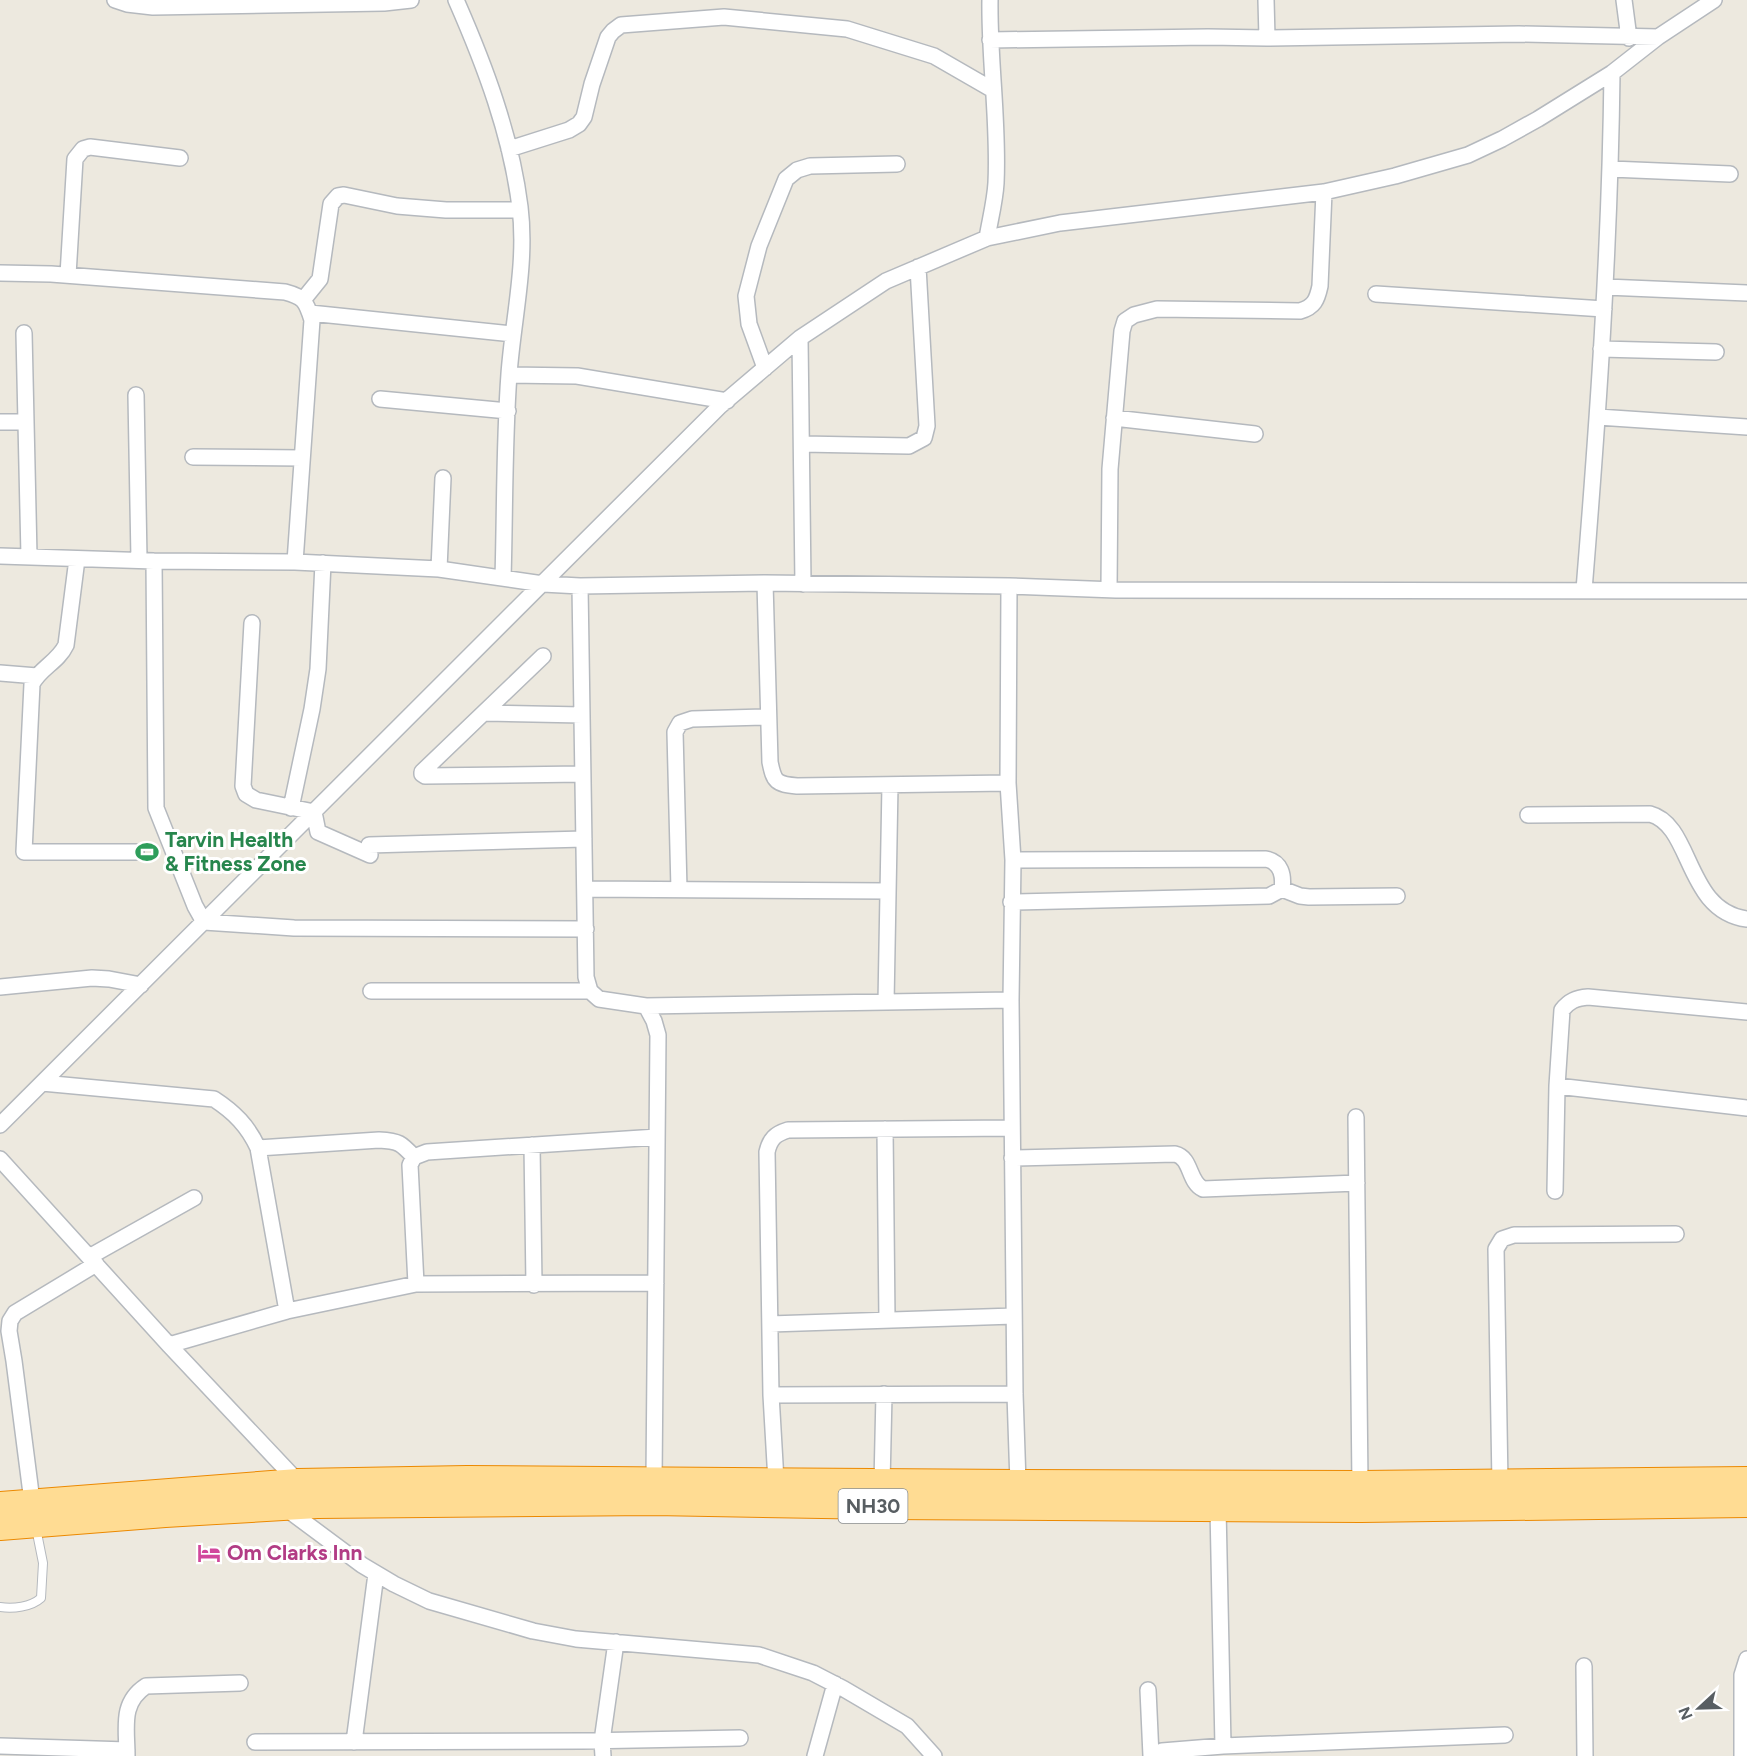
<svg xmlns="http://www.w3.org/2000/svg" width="1747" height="1756" font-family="Figtree,sans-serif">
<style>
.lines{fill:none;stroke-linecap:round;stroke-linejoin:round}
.service-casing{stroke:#b5b9be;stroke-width:10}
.minor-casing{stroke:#b5b9be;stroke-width:18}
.trunk-casing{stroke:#ec8900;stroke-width:28}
.service{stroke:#fff;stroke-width:8}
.minor{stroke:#fff;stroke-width:15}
.trunk{stroke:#ffdc93;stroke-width:26}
.labels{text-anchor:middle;stroke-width:6;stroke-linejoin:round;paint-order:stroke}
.shield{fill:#fff;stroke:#8a8e91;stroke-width:1.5}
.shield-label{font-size:20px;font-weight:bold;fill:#585e62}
.leisure-label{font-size:21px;font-weight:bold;fill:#27864d;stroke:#fff;text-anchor:start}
.hotel-label{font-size:21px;font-weight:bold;fill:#b23c85;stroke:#fff;text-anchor:start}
</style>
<rect width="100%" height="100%" fill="#ede9df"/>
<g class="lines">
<g class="service-casing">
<path id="service" d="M0 1607C13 1609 31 1607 41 1598L43 1563 36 1528"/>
</g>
<g class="minor-casing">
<path id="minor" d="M115 0 127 4 153 7 384 3 411 0
M456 0C485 66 511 135 520 207 527 263 513 319 509 374 504 442 505 511 503 578
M1266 0 1267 38
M1624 0 1629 38
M990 40 1208 37 1267 38 1519 34 1658 37
M509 149 569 130 579 124 584 117 592 84 608 37 613 31 621 25 724 17 847 29 934 56 993 90
M1611 169 1730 174
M987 238C990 220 995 201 996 183 999 122 989 61 990 0
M0 273 51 274 285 292C304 297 306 301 312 320L295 562
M68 275 75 159 83 149 90 147 180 158
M1606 287 1747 293
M1376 294 1604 309
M303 300 320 279 331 204 338 196 344 195 397 206 446 210H520
M310 313 513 334
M24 333 29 556
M800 338 803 584
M1601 349 1716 352
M765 368 749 324 746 296 759 246 786 179 797 170 810 166 897 164
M509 375 577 376 727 401
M136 395 139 559
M380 399 508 411
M1598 417 1747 427
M1114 418 1255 434
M0 422H26
M802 444 909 446 924 438 927 426 918 267
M193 457 302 458
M0 556 154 561 295 562 439 569 543 584 580 586 765 583 1009 586 1116 590 1747 591
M77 559 66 645C58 662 40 668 32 684L24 852H136
M154 561 156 808 195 906 204 922 294 928 586 929
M439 569 443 478
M765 583 770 762C774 782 776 784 797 786L1008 783
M580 586 586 977 590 991 599 999 646 1006 654 1021 658 1035 654 1479
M1009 586 1008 783 1013 860 1011 1000 1015 1394 1018 1483
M1109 590 1110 469 1122 331 1125 321 1134 315 1157 309 1300 311C1314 307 1317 300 1320 286L1324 192
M1584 590C1598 418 1610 246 1612 73
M252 623 243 786 246 794 256 800 314 812 318 832 370 855
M543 656 422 772V774L425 776 583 774
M0 673 37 676
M485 713 582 715
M291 808 312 709 318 669 323 563
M1528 815 1650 814C1693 825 1685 911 1747 919
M369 845 584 839
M585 889 888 891
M679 889 675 732 680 723 692 719 768 717
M1282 889 1300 896 1309 897 1397 896
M1011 902 1269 896 1282 889C1284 875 1281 862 1266 859L1013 860
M0 987 92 978 109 979 141 985
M371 991H590
M886 1002 890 785
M646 1006 1011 1000
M42 1083 214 1099C234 1112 248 1126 258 1148L287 1311
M1557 1086 1747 1108
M1356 1117 1360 1484
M0 1125 720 406 800 338 886 281 987 238 1060 223 1324 192 1395 176 1468 155 1502 139 1538 119 1612 73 1658 37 1714 0
M885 1129 887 1320
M532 1145 534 1285
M258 1148 379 1140C399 1141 401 1143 414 1157
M1012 1158 1175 1154C1192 1158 1188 1182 1203 1189L1357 1183
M0 1159 169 1345 298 1482
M1555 1191 1557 1086 1562 1010C1569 1001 1576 998 1588 997L1747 1012
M89 1257 194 1198
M416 1284 410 1165 414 1157 427 1152 657 1137
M770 1324 1014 1316
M169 1345 287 1311 416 1284 656 1283
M771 1395 1015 1394
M776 1481 771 1395 767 1152C770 1139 775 1134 788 1130L1012 1128
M882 1483 884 1394
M1500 1483 1496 1249 1502 1239 1514 1235 1676 1234
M284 1507 362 1565 394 1584 429 1601 533 1631 576 1639 759 1655 813 1673 844 1689 907 1726 934 1756
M1218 1508 1223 1746
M33 1509 14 1361 9 1331 10 1321 15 1313 96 1264
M1584 1666 1585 1756
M1148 1690 1151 1756
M255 1742 583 1741 740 1738
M354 1742 376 1574
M0 1746 127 1750
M127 1756C127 1728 120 1703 146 1686L240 1683
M603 1756 602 1741 616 1642
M815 1756 835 1684
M1151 1756 1162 1751 1223 1746 1505 1735
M1742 1756V1675L1747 1659"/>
</g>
<g class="trunk-casing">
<path id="trunk" d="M0 1505 298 1482 467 1479 1018 1483 1360 1484 1747 1480
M0 1527 165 1514 317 1505 654 1502 882 1506 1361 1509 1747 1504"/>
</g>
<use href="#service" class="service"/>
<use href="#minor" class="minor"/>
<use href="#trunk" class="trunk"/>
</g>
<defs>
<g id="stadium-bare" transform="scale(1.8)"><path d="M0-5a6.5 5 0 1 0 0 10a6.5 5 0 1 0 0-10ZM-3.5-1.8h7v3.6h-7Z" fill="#2e9e5b" stroke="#fff" stroke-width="2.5" paint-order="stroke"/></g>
<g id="hotel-bare" transform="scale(1.8)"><path d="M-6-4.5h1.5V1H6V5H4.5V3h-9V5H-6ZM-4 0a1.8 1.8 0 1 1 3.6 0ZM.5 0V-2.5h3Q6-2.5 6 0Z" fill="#d1479c" stroke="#fff" stroke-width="2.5" paint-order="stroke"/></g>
</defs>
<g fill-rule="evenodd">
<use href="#stadium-bare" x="147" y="852"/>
<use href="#hotel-bare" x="209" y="1553"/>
</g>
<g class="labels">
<rect class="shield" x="838.5" y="1489" width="69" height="34" rx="4.5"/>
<g class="shield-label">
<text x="873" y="1513">NH30</text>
</g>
<g class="leisure-label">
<text x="165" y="847">Tarvin Health<tspan x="165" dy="24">&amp; Fitness Zone</tspan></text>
</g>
<g class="hotel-label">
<text x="227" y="1560">Om Clarks Inn</text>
</g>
</g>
<g transform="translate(1699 1708) rotate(248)" stroke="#ffffff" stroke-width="4.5" paint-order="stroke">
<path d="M0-4.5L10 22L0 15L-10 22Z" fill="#585e62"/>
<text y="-9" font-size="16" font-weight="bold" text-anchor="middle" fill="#585e62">N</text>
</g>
</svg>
